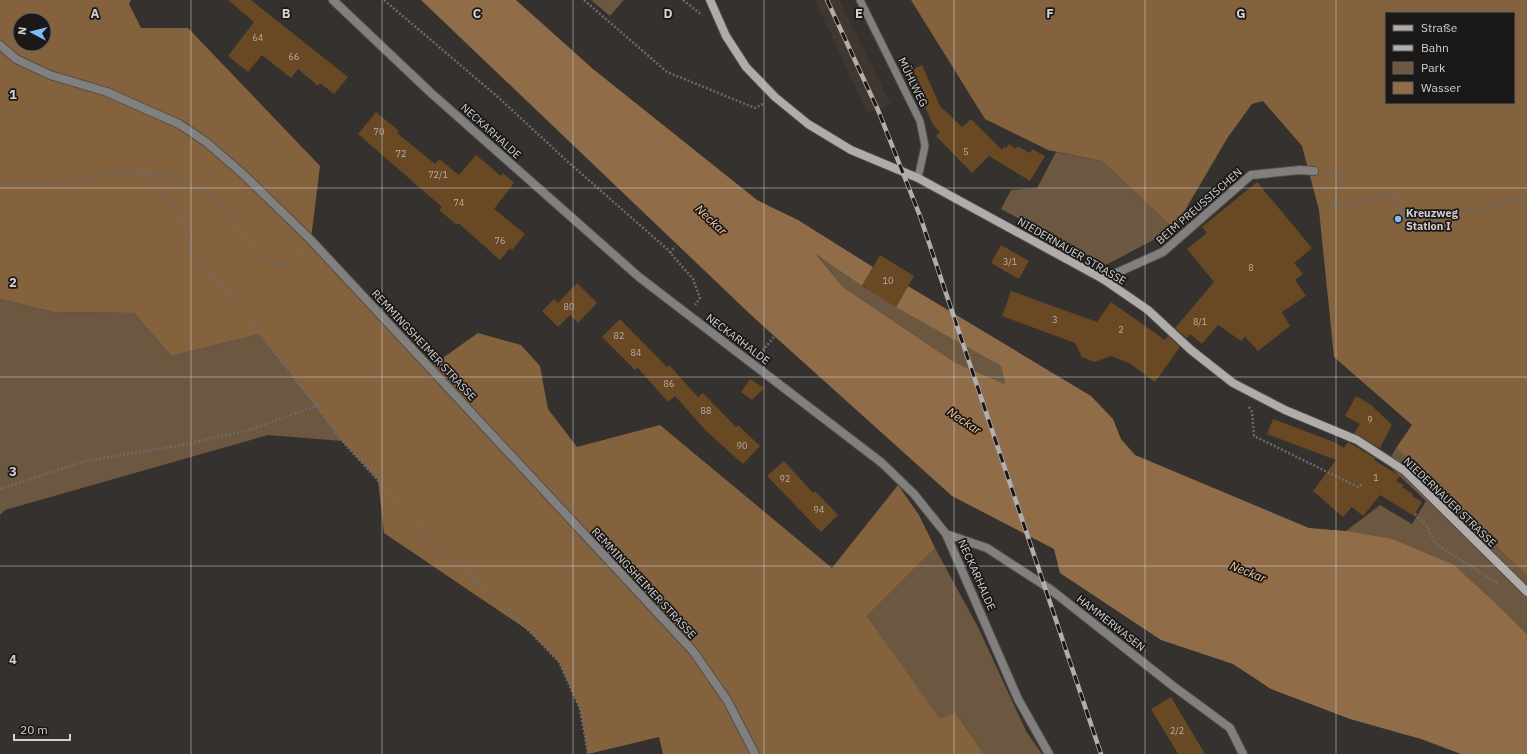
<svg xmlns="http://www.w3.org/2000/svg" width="1527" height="754" font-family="'IBM Plex Sans',sans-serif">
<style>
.built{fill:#403830}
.green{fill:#6c5741}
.forest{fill:#85623e;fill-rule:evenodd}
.water{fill:#906d48}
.building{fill:#694824}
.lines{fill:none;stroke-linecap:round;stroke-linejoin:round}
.service-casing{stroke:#514e4b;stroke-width:9}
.minor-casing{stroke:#514e4b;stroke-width:10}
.tertiary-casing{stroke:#514e4b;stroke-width:10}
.secondary-casing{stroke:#514e4b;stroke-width:10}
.path{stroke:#6d6b68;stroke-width:2.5;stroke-dasharray:2 2;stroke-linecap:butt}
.service{stroke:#82807f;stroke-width:7}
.minor{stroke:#82807f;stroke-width:8}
.tertiary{stroke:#82807f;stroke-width:8}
.secondary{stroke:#afacaa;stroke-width:8}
.rail-casing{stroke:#b1afad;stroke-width:4.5}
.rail{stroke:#1b1918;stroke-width:3;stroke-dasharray:9;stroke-linecap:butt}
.grid{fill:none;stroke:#d3d1cf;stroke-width:1;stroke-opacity:0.55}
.poi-dot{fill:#7dbef9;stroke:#1b1918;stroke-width:1.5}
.labels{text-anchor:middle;stroke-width:3.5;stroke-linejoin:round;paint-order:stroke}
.number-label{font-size:9px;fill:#b8afa4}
.street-label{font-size:11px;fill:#d3d1cf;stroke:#1b1918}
.poi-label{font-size:11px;font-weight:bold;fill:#d3d1cf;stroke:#1b1918;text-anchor:start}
.water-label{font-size:12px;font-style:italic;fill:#f7ca9d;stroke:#1b1918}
.grid-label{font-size:13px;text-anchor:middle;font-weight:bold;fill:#d3d1cf;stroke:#1b1918;stroke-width:3.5;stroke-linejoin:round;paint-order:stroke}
</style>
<rect width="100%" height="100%" fill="#34312e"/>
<path class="built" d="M815 0H839L891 105 867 113Z"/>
<path class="green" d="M591 0H624L610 16Z
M1056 152 1102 161 1174 229 1106 265 1001 209 1011 190 1037 188Z
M815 252 862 286 1001 366 1005 384 954 362 843 287Z
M0 299 53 312 134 313 171 356 260 334 342 441 268 435 5 510 0 515Z
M1396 448 1527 576V634L1508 615 1346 531 1380 505 1412 524 1426 501 1387 464Z
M935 548 978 627 1026 731 1042 754H984L955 712 940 720 867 616Z"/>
<path class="forest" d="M0 0H131L129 4 141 28H188L320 166 311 239 430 367 478 333 521 345 540 366 548 409 577 447 660 425 832 568 898 485 919 515 935 548 867 616 940 719 955 712 984 754H663L659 737 588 754 580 709 559 662 529 631 384 533 378 480 342 441 260 334 171 356 134 313 53 312 0 299ZM20 20H44V44H20Z
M911 0H1527V576L1396 448 1412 425 1334 357 1319 210 1302 146 1263 101 1252 104 1228 137 1174 229 1102 161 1048 150 985 119ZM1386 13H1514V103H1386Z"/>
<path class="water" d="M421 0H516L593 69 757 200 798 220 873 267 862 286 816 254 843 287 954 362 1005 384 1001 366 896 307 908 286 1091 396 1113 419 1121 439 1135 455 1309 528 1346 531 1392 539 1454 565 1508 615 1527 634V754H1461L1421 739 1350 719 1271 689 1233 664 1161 640 1060 573 1054 549 952 496 751 315Z"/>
<path class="building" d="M228 0H251L348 77 334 94 320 83 318 86 298 69 291 78 262 55 248 72 228 56 254 22Z
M922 65 940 106 962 127 971 119 1002 150 1004 147 1006 148 1009 144 1016 149 1017 146 1030 153 1032 149 1045 156 1030 181 989 156 972 173 936 136 940 132 933 125 910 71Z
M376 112 399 131 397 133 435 164 439 159 459 175 476 155 501 176 503 173 514 183 494 209 525 234 512 250 510 248 500 260 458 223 457 225 439 210 442 207 358 134Z
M1257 182 1312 248 1294 263 1303 274 1295 280 1306 296 1282 312 1290 326 1258 351 1245 337 1241 341 1218 325 1202 344 1190 334 1187 338 1175 328 1214 282 1187 249 1207 233 1202 227Z
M1001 245 1029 261 1019 279 991 263Z
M880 255 914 276 896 307 862 286Z
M577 283 597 303 578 323 570 315 558 327 542 311 554 299 558 303Z
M1011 291 1097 322 1111 302 1165 340 1168 336 1180 347 1155 382 1129 363 1111 356 1094 362 1082 357 1075 343 1002 316Z
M620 319 667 367 669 365 698 397 703 393 736 427 738 425 760 446 743 464 706 431 675 396 668 402 638 368 635 370 602 337Z
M750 379 764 388 752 400 741 392Z
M1356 396 1370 404 1392 425 1380 448 1354 433 1360 424 1345 416Z
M1273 419 1334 442 1344 448 1348 442 1375 458 1374 460 1400 476 1396 481 1404 485 1402 487 1413 494 1412 496 1422 502 1414 516 1380 495 1363 516 1352 507 1343 517 1313 491 1336 460 1267 434Z
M784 461 813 493 815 491 838 515 821 532 767 476Z
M1171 697 1205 754H1178L1151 709Z"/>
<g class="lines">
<g class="service-casing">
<path id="service" d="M860 0 920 121 925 146 918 178"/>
</g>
<g class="minor-casing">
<path id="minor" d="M333 0 431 93 639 277 882 463 914 494 946 534 1018 699 1049 754
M1103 279 1163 252 1251 175 1300 170 1314 171
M946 534 987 548 1050 589 1173 686 1230 728 1243 754"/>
</g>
<g class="tertiary-casing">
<path id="tertiary" d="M0 45 16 59 50 75 107 92 179 124 206 142 243 174 310 239 693 651 727 700 755 754"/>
</g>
<g class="secondary-casing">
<path id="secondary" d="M710 0 726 36 746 67 775 97 808 124 851 150 918 178 1103 279 1148 310 1191 350 1233 383 1285 410 1357 440 1405 471 1527 592"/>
</g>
<path class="path" d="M384 0 499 98 567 161 667 249 693 279 700 298 695 305
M584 0 667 72 755 108 763 104
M683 0 702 15
M1326 172 1342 174 1333 208 1394 192 1404 217 1431 221 1527 197
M0 183 29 185 63 182 125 172 169 175 207 192 261 255 281 268 301 249
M670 253 675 246
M760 354 774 337
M316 406 342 441 429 536 529 631 559 662 580 709 588 754
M1249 407 1252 412 1254 436 1358 487 1362 484
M0 489 85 461 182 445 249 430 316 406 203 262 191 255 181 221 149 174
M1415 514 1427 526 1435 543 1498 584"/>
<use href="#service" class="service"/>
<use href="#minor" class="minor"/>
<use href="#tertiary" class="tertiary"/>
<use href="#secondary" class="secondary"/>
<g class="rail-casing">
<path id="rail" d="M827 0 878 110 920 216 1101 754"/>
</g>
<use href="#rail" class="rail"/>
</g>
<path class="grid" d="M191 0V754M382 0V754M573 0V754M764 0V754M954 0V754M1145 0V754M1336 0V754M0 188H1527M0 377H1527M0 566H1527"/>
<circle class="poi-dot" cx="1398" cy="219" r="4"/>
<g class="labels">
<g class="number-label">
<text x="258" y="41">64</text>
<text x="294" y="60">66</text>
<text x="379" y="135">70</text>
<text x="966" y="155">5</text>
<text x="401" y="157">72</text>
<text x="438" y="178">72/1</text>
<text x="459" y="206">74</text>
<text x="500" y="244">76</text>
<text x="1010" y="265">3/1</text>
<text x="1251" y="271">8</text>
<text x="888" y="284">10</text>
<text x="569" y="310">80</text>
<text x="1055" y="323">3</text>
<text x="1200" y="325">8/1</text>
<text x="1121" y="333">2</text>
<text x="619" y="339">82</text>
<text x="636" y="356">84</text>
<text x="669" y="387">86</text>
<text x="706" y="414">88</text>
<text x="1370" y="423">9</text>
<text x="742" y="449">90</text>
<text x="1376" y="481">1</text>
<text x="785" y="482">92</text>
<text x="819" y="513">94</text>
<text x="1177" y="734">2/2</text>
</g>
<g class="street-label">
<text transform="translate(913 82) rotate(64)" y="4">MÜHLWEG</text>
<text transform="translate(491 131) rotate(42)" y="4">NECKARHALDE</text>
<text transform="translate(1199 206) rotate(-41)" y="4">BEIM PREUSSISCHEN</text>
<text transform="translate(1072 251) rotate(30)" y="4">NIEDERNAUER STRASSE</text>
<text transform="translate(738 339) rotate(37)" y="4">NECKARHALDE</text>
<text transform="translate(424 345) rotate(47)" y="4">REMMINGSHEIMER STRASSE</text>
<text transform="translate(1450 502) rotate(44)" y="4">NIEDERNAUER STRASSE</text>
<text transform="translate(977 575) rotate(66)" y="4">NECKARHALDE</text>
<text transform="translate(644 583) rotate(47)" y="4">REMMINGSHEIMER STRASSE</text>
<text transform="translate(1111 623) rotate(38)" y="4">HAMMERWASEN</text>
</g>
<g class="poi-label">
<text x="1406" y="217">Kreuzweg<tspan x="1406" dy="13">Station I</tspan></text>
</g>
<g class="water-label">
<text transform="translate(711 220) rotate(43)" y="4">Neckar</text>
<text transform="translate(964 421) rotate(34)" y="4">Neckar</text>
<text transform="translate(1248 572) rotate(22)" y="4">Neckar</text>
</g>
</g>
<g class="grid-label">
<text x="95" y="18">A</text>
<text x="286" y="18">B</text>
<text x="477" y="18">C</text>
<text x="668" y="18">D</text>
<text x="859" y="18">E</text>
<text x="1050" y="18">F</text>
<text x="1241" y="18">G</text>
<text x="13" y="99">1</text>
<text x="13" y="287">2</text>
<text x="13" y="476">3</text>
<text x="13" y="664">4</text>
</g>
<rect x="1385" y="12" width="130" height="92" fill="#1b1918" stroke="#656361"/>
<rect x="1393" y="25" width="20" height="6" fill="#afacaa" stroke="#656361"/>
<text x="1421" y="32" font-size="12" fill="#d3d1cf">Straße</text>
<rect x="1393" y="45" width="20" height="6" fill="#b1afad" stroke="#656361"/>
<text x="1421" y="52" font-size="12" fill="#d3d1cf">Bahn</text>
<rect x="1393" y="62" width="20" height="12" fill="#6c5741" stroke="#656361"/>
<text x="1421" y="72" font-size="12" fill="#d3d1cf">Park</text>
<rect x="1393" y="82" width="20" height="12" fill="#906d48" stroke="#656361"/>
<text x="1421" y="92" font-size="12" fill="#d3d1cf">Wasser</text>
<g transform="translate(32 32) rotate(277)"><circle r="19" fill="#1b1918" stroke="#656361"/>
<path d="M0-3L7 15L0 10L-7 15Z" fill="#7dbef9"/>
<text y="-6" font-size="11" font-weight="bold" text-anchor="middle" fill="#d3d1cf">N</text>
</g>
<path d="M14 734v6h56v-6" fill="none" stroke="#d3d1cf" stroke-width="2"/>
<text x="20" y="734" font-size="12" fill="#d3d1cf" stroke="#1b1918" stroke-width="3" paint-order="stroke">20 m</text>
</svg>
